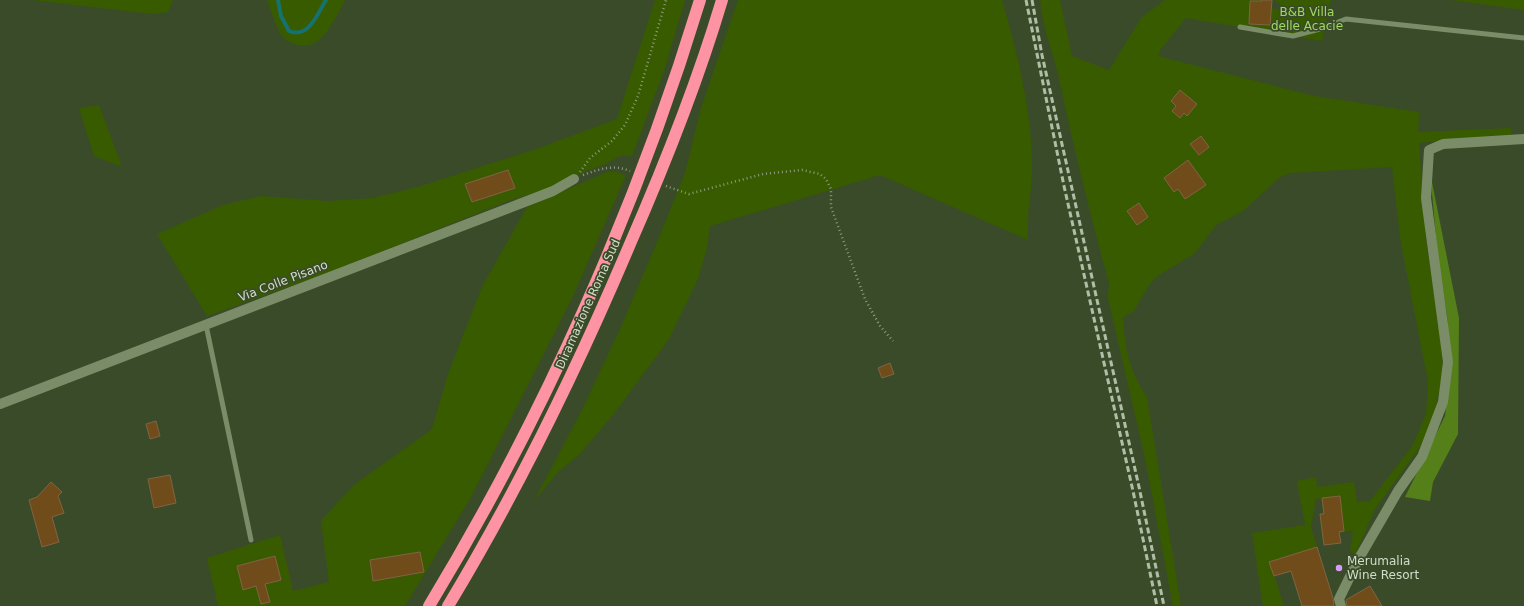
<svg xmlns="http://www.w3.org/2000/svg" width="1524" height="606" font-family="'DejaVu Sans',sans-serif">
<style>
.green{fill:#395b00;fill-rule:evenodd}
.forest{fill:#547f19}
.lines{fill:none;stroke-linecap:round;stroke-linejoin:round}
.stream{stroke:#15726e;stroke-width:4}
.building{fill:#714c1b;stroke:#806444}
.path{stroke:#8d9b81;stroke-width:2.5;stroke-dasharray:1 3;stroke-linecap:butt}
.service{stroke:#7a8d68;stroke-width:5}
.minor{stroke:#7a8d68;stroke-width:10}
.motorway{stroke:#fe93a4;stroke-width:12}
.rail{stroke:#b1bea7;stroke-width:3;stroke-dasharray:6 3;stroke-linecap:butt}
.poi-dot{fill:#d49cfc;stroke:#3a4b29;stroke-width:1.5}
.labels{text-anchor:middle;stroke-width:3.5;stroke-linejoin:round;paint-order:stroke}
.park-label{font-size:12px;fill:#9fd85d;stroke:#3a4b29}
.street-label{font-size:12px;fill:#d2ddc9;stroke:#3a4b29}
.poi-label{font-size:12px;fill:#d2ddc9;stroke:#3a4b29;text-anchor:start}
</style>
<rect width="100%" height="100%" fill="#3a4b29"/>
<path class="green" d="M32 0H173L168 12 153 14Z
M267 0H345C335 17 323 51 298 45 293 44 286 41 283 37 275 27 272 11 267 0Z
M655 0H685L665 68 632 156H620L605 164 581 173 550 188 508 201 338 269 207 316 157 234 223 205 260 196 328 201 373 198 421 186 539 148 617 119ZM465 184 515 188 472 202Z
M738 0H1002C1017 52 1031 107 1032 161 1033 187 1026 214 1028 240L880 175 710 226 707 247 698 279 669 339 616 411 580 454 557 473 534 501 581 412 620 329 658 240 685 173 701 108Z
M1040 0H1060L1072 56 1109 70 1142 17 1165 0H1262V1H1250L1249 24 1270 25 1271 8 1279 10 1280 3 1275 2V0H1331L1322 41 1186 18 1161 49 1158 56 1314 96 1419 112 1418 132 1511 128V136L1419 143 1426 240 1441 337 1443 374 1435 410 1422 444 1375 509 1355 555 1350 550 1353 531H1344L1340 496 1316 499 1311 527 1317 547 1270 562 1284 606H1263L1252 533 1305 525 1297 481 1316 477 1317 487 1354 482 1357 502 1370 501 1413 445 1426 414 1428 381 1401 244 1392 167 1290 173 1280 177 1243 211 1216 225 1195 253 1156 277 1147 288 1134 311 1123 317C1125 349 1129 370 1147 397L1181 606H1173L1145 458 1108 298 1109 283C1090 215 1074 148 1059 79 1054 53 1042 28 1040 0ZM1180 90 1197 104 1187 116 1184 113 1180 118 1172 111 1176 106 1171 101ZM1200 136 1209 147 1199 155 1190 144Z
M1451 0H1524V10Z
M99 105 122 167 94 156 79 108Z
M607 172H617L626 175 573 296 471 497 405 606H218L207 558 280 535 293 591 329 582 321 521 354 485 432 429 448 374 482 287 527 207ZM420 552 423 573 373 581 370 560ZM275 556 281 580 265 584 270 602 261 604 256 586 243 590 237 566Z"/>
<path class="forest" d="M1430 172 1459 318 1458 434 1433 482 1430 501 1405 497 1445 416 1450 362 1447 315 1438 258Z"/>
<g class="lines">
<path class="stream" d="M278 0 281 16 289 31C309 39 317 14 326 0"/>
</g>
<path class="building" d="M1262 0H1272L1270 25 1249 24 1250 1H1262Z
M1180 90 1197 104 1187 116 1184 113 1180 118 1172 111 1176 106 1171 101Z
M1201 136 1209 147 1199 155 1190 144Z
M1188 160 1206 185 1185 199 1178 189 1174 192 1164 178Z
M508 170 515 188 472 202 465 184Z
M1139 203 1148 217 1137 225 1127 211Z
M890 363 894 374 882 378 878 368Z
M156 421 160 436 150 439 146 424Z
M170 475 176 503 154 508 148 479Z
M51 482 62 492 58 496 64 513 52 517 59 542 42 547 29 500 37 497Z
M1340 496 1344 531 1339 532 1341 543 1324 545 1320 514H1324L1322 498Z
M1317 547 1333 598 1334 606H1302L1291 571 1274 576 1269 562Z
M420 552 424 572 373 581 370 560Z
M275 556 281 580 265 584 270 602 261 604 256 586 243 590 237 566Z
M1370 586 1382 606H1347L1346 600Z"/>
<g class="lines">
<path class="path" d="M580 172 590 158 612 141 625 125 638 96 666 0
M583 175C600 169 613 164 630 171
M666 186 689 194 763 174 802 170 820 174 826 179 831 189V207L865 299 880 326 893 341"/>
<path class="service" d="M1240 27 1293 36 1320 29 1346 19 1524 38
M206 325 251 540"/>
<path class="minor" d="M0 404 553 191 574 179
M1341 606 1339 599 1358 560 1398 491 1422 457 1443 402 1448 362 1426 198 1429 150 1443 144 1524 139"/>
<path class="motorway" d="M429 606C543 418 636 210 700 0
M448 606C518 490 577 369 630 244 665 164 697 84 722 0"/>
<path class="rail" d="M1026 0 1064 186 1133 491 1157 606
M1032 0 1042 55 1139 487 1164 606"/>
</g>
<circle class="poi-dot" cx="1339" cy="568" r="4"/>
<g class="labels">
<g class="park-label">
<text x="1307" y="16">B&amp;B Villa<tspan x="1307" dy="14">delle Acacie</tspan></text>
</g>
<g class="street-label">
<text transform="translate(283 281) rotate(-21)" y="4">Via Colle Pisano</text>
<text transform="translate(588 304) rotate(-66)" y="4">Diramazione Roma Sud</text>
</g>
<g class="poi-label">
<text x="1347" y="565">Merumalia<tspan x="1347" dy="14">Wine Resort</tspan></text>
</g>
</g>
</svg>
